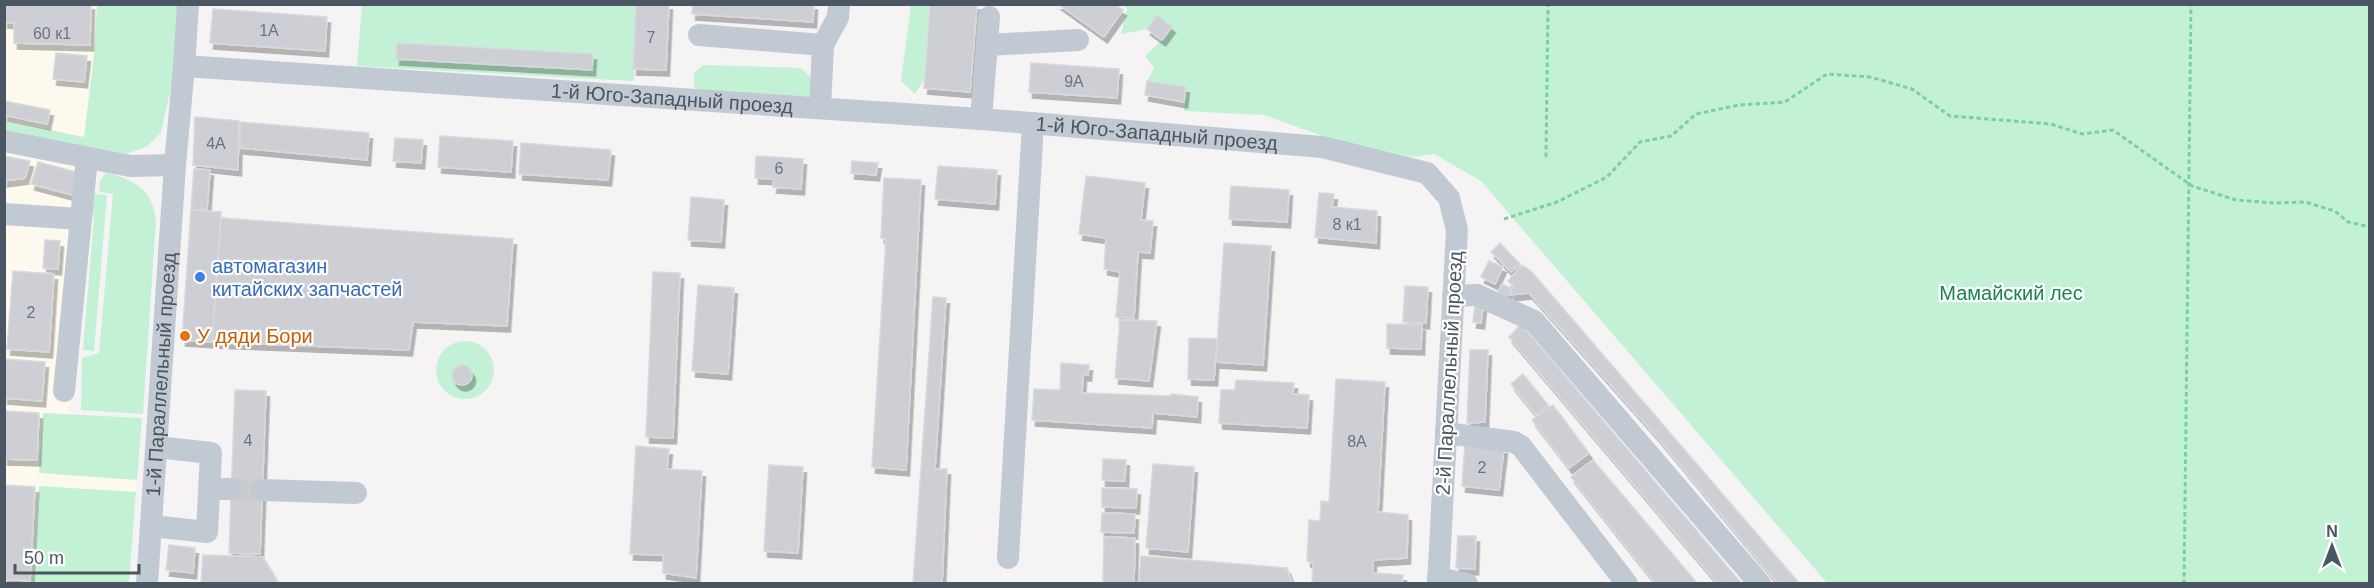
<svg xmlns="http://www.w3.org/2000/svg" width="2374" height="588" font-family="Arial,sans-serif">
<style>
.commercial{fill:#fdf9ef}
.green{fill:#c3f1d5}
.building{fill:#cdcfd5;stroke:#d7d9de;stroke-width:1.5;filter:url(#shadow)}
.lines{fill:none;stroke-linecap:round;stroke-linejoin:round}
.minor-tunnel{stroke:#caccce;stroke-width:22;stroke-dasharray:22 11;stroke-linecap:butt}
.path{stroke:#7ad0a6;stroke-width:3;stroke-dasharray:4.5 3;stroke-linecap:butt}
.minor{stroke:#c1cad2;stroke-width:22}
.shop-dot{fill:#3f7fe0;stroke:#fff;stroke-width:2}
.food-dot{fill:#e8710a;stroke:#fff;stroke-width:2}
.labels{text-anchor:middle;stroke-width:4.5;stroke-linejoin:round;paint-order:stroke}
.number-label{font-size:16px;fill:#6b747e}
.street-label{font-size:20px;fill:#4a5661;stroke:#fff}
.shop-label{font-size:20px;fill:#366cbe;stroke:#fff;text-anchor:start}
.park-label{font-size:20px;fill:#17864f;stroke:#fff}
.food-label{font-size:20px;fill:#c56008;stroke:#fff;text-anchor:start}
</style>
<defs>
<filter id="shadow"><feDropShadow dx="3.5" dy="6" stdDeviation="0" flood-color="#0004"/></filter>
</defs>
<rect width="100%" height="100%" fill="#f5f3f3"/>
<path class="commercial" d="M5 5H97L94 56 84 137 5 131Z
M4 149 92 167 69 414 142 418 129 583H5Z"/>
<path class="green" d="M1122 4 2369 5V583H1827L1481 181 1434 154 1412 157 1334 140 1264 115 1184 111 1186 87 1147 81 1154 68 1145 56 1162 40 1172 27 1157 16 1147 29 1121 34 1127 9Z
M97 5H181L178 54 161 133 146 147 126 154 5 131 4 121 84 137 94 56Z
M362 5H636L634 81 357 66Z
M911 5H929L924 80 915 94 901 81Z
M703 65 801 68 815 81 813 95 800 98 700 92 694 87V73Z
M106 172C135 182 152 187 156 221L143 414 81 410 82 358 99 353 113 194 99 192 100 181Z
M89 194 107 195 94 351 83 350 94 218 88 205Z
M436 370a29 29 0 1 1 58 0a29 29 0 1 1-58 0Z
M43 413 142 418 137 480 39 473Z
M39 486 136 492 129 583H33Z"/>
<path class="building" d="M4 4H91L90 45 14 43V23L4 22Z
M636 4H669L666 70 633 69Z
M693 4H814L813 22 692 14Z
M930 4H977L970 92 924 88Z
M1058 4H1114L1123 10 1104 37Z
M213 9 327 17 325 51 210 43Z
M1157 15 1172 27 1162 40 1147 29Z
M397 43 593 54 592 70 396 59Z
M56 53 87 56 84 82 53 79Z
M1031 63 1119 69 1117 98 1029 92Z
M1147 81 1186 87 1184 102 1145 95Z
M4 101 50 110 47 124 4 115Z
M195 117 239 121 238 170 193 165Z
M240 122 369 133 367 160 240 148Z
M440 136 513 141 511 172 438 167Z
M395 138 423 140 421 163 393 161Z
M521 143 611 150 608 180 519 174Z
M4 156 30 161 25 178 4 181Z
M756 156 803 159 801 189 773 187 774 179 755 178Z
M852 161 878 163 876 175 851 173Z
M38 162 84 174 73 195 31 184Z
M938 166 997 170 995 204 935 199Z
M194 169 210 170 207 210H191Z
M1086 176 1145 183 1141 220 1153 221 1150 253 1138 252 1134 318 1116 317 1120 272 1104 269 1106 238 1079 234Z
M884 178 921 180 906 470 872 467 886 239 881 238Z
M1231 186 1289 190 1287 222 1229 219Z
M1319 193 1334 194 1332 207 1377 211 1376 243 1315 237Z
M691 197 724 200 721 242 688 240Z
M191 210 221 212 212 342 182 340Z
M221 218 513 239 507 326 413 322 409 350 212 342Z
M45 240 60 241 58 269 43 268Z
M1224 243 1271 246 1263 365 1216 362Z
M1500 243 1520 264 1511 272 1491 252Z
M1489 261 1503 267 1495 284 1481 277Z
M1522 265 1531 271 1800 584H1778L1657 437 1529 293 1510 295 1513 286 1508 281Z
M13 271 54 274 49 352 7 349Z
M653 272 680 273 673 438 646 437Z
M1502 284 1511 288 1506 297 1497 293Z
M698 285 734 288 728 374 692 371Z
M1405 286 1428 287 1426 323 1403 322Z
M933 297 946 298 935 469H947L942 584H913Z
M1475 305 1483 306 1481 323 1473 322Z
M1120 320 1157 321 1149 381 1115 378Z
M1387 324 1422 325 1421 349 1387 348Z
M1521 324 1742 584H1718L1509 337Z
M1189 338 1217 339 1214 380 1188 379Z
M1470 350H1488L1485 422 1467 423Z
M4 359 45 362 42 401 4 398Z
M1061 363 1089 365 1088 375H1083L1082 393 1171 396V394L1198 397 1197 417 1153 413 1152 428 1032 420 1034 389 1060 390Z
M452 375a10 10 0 1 1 20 0a10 10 0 1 1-20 0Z
M1523 374 1548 405 1536 415 1511 384Z
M1336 379 1385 382 1378 512 1408 515 1407 558 1373 560V573L1403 575 1402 584H1312L1313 563 1307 561 1309 520 1320 521 1321 501 1329 502Z
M1236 380 1294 383 1293 394 1309 395 1307 428 1219 423 1221 390H1235Z
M235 390 266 391 260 554 229 553Z
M1553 405 1589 453 1569 468 1532 420Z
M4 411 39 413 37 460 4 459Z
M1465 444 1504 448 1499 490 1462 486Z
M636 446 669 449 667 469 702 471 696 578 663 573V555L630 554Z
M1103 459 1126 460 1125 481 1102 480Z
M1593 460 1698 584H1656L1571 477Z
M1153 464 1194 467 1188 552 1146 548Z
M769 465 803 467 798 553 764 551Z
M4 485 35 487 30 581 4 579Z
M1102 488 1137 489 1136 508 1102 507Z
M1102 513 1135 514 1134 533 1101 532Z
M1458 536H1476L1475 569 1456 568Z
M1104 537 1135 538 1134 584H1103Z
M169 545 195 548 193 573 166 570Z
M203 555 263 557 279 584H201Z
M1141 556 1287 568 1292 584H1139Z"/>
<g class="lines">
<path class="minor-tunnel" d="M231 489 262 490"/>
<path class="path" d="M1546 157 1548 4
M1504 219 1557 202 1607 177 1640 142 1671 136 1696 114 1739 105 1785 102 1827 74 1870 77 1912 89 1950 116 2051 124 2082 134 2113 130 2192 186 2236 200 2274 203 2305 202 2335 211 2348 222 2370 227
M2184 584 2191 4"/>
<g class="minor">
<path d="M699 35 823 45 820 107"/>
<path d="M823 45 838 17 839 4"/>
<path d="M987 45 1078 40"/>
<path d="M184 66 188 4"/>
<path d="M981 119 989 17"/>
<path id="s1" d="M4 141 130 166 175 165 184 66 981 119 1322 147 1427 173 1449 198 1457 230 1438 584"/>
<path d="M4 214 80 219"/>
<path d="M1453 296 1477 295 1534 321 1760 584"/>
<path d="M64 391 87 158"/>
<path d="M1446 433 1514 442 1521 446 1627 584"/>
<path d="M210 489H231"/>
<path d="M262 490 356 493"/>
<path d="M152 526 207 532 211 453 157 447"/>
<path d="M1008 558 1033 123"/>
<path d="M1438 578 1467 584"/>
<path id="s2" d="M147 584 175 165"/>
</g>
</g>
<circle class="shop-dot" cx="200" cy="277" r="6"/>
<circle class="food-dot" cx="185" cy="336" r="6"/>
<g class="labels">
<g class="number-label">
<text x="269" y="36">1А</text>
<text x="52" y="39">60 к1</text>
<text x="651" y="43">7</text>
<text x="1074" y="87">9А</text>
<text x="216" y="149">4А</text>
<text x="779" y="174">6</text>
<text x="1347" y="230">8 к1</text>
<text x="31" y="318">2</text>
<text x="248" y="446">4</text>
<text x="1357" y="447">8А</text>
<text x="1482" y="473">2</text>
</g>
<g class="street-label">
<text dy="7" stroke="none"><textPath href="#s1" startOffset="762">1-й Юго-Западный проезд</textPath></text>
<text dy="7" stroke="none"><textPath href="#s1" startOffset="1248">1-й Юго-Западный проезд</textPath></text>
<text transform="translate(1449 373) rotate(-87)" y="7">2-й Параллельный проезд</text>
<text dy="7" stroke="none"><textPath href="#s2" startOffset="210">1-й Параллельный проезд</textPath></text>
</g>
<g class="shop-label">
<text x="212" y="273">автомагазин<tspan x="212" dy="23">китайских запчастей</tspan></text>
</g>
<g class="park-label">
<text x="2011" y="300">Мамайский лес</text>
</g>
<g class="food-label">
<text x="197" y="343">У дяди Бори</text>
</g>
</g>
<rect width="2374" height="588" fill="none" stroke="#4a5661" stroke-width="12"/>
<g transform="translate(2332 546)" stroke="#ffffff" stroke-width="4.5" paint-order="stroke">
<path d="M0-4.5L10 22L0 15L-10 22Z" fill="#4a5661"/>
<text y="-9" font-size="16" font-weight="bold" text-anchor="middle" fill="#4a5661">N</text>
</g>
<path d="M15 564v9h124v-9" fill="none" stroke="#4a5661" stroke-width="3"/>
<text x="24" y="564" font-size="18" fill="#4a5661" stroke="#ffffff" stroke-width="4.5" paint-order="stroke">50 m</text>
</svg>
